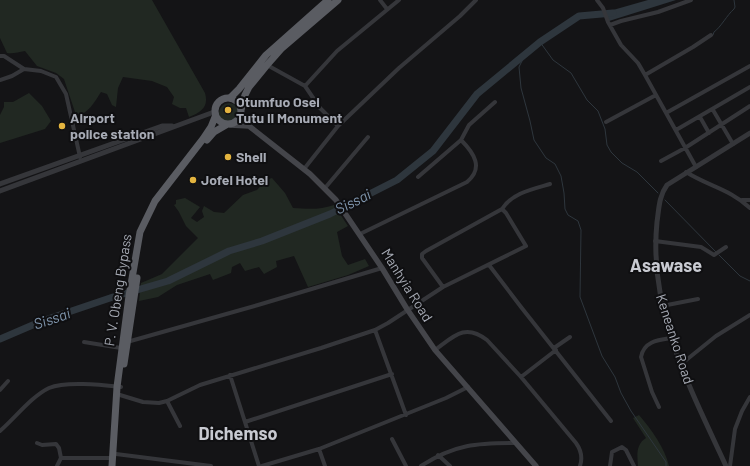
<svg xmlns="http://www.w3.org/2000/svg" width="750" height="466" font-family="Barlow,sans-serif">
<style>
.green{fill:#212822}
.water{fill:#2e363d}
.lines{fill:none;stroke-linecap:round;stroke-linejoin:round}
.stream{stroke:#2e363d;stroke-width:1}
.river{stroke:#2e363d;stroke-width:7}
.minor{stroke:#35363a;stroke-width:4}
.tertiary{stroke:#35363a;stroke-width:5}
.secondary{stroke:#44454a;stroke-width:5.5}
.trunk{stroke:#5a5c62;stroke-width:7}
.poi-dot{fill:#e3b43f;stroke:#0f0f11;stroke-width:1.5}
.labels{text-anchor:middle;stroke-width:4;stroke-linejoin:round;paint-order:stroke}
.poi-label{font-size:14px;font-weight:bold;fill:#a7abb5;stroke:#0f0f11;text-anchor:start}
.street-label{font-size:14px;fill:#a7abb5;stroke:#0f0f11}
.water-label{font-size:15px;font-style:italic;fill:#8096ad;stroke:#0f0f11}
.district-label{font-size:18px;font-weight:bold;fill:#c8cad1;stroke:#0f0f11}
</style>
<rect width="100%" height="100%" fill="#141416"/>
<path class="green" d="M0 0H152L205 93C209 107 201 112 189 117L186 108H180L172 104 174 97 167 87 152 81 123 77 118 88 116 107 112 105 107 94 101 92C95 101 88 115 76 115L64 79 56 73 37 66 25 51C18 52 14 54 7 53L0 38Z
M29 93 42 106 51 121 45 129 0 143V115L4 107V102H13Z
M219 113a10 10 0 1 1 20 0a10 10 0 1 1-20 0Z
M272 178 285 193 293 208C308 209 320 210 334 205L348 226 337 232 342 256 348 265 365 259 369 266 348 275 308 287 294 256 276 261 277 267 264 274 259 267 245 271 240 263 232 267 231 273 213 280 210 274 177 285 158 297 139 301 141 283 162 274 198 238 186 226 179 212 174 205 176 204V200L185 198 200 207 191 218 197 222 204 217 202 211 204 206 214 212 224 213 243 195 257 190 266 180Z
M639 415C651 429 665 448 669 466H638C637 455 636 444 646 438L633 418Z"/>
<path class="water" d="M648 0H676L609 21 606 12Z"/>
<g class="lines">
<path class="stream" d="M713 35 714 32C721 27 727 15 734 9L735 7 734 0
M540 42 553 60 571 73 587 100 598 111 605 129 607 145 611 152 622 163 637 172 658 193
M526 53 519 67 521 88 530 121 534 140 546 158 555 164 561 176 564 193 565 209 568 215 578 221 581 230 580 297 602 356 615 377 621 393 631 411 666 462V466
M665 200 716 252
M719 255 740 276 750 281"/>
<path class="river" d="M0 339 42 321 113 297 168 281 229 251 262 241 330 214 397 180 433 151 477 94 540 42 579 16 613 13"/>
<path class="minor" d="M380 0 387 9
M597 0 603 8 608 22 621 45 638 63 645 75 696 167
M610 25 621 21 658 12 691 0
M0 56H4L24 69
M267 65 305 86 320 108 338 126
M645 75 693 47 711 35
M0 80 12 76 24 69 41 71 56 77 66 94 80 157
M305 86 337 51 399 0
M713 110 733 144
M666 113 750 66
M700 117 709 133
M606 122 656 95
M676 130 750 87
M661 161 685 148 750 106
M304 169 338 126 399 68 460 16 476 0
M686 172C708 186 730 189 750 208
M418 177 461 140
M325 188 368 137
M742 200H750
M502 209C512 193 533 189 550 184
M360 234 467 182C484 168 474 153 461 140L469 125 495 102
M655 241 701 247 714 255 726 247
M489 265 521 307 611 421
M662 306 698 299
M375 330 406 415
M84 342 121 348
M127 342 258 305 382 268
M554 348 570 337
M435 350C454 336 465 323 487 340L521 377 576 443C581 450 583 457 580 466
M680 365 716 336 750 315
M230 375 259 466
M521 377 556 350
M0 390 8 381
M120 395 143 402 159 403 167 401 200 385 321 348 375 330 388 323 443 287 526 246 506 213 502 209 426 251 422 254V258L443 287
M167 401 180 426
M659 407 652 392 641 357C644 341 658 340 672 338
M245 422 392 374
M0 431C15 418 32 396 49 388 66 381 102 385 121 387
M392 439 406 466
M37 443 42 445 56 444 59 448 61 458
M319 449 325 466
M116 454 211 466
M438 455 450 466
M57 466 61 458H112
M262 466 319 449 446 398 468 387
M421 466C455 444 477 443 516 443
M610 466 612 452 622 447 626 450 634 466
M730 466 735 429 742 411 750 397"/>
<path class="tertiary" d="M0 184 162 126H172
M0 191 214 112
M726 466C690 388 648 310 657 222 659 208 659 196 667 185L750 133"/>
<path class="secondary" d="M241 116 249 126 310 174 336 200 382 268 407 309 435 350 536 466
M230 125 249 126"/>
<path class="trunk" d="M215 111a13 13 0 1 1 26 0a13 13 0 1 1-26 0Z
M230 98 239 89 266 55 328 0
M241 110 245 95 249 87 267 65 282 48 338 0
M207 140 214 132 226 125
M124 364 137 278
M112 466 117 387 129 296 140 232 155 201 203 139 211 127 215 117"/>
</g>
<g class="poi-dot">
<circle cx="228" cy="110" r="4"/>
<circle cx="62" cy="126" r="4"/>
<circle cx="228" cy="157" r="4"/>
<circle cx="193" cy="180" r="4"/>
</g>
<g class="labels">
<g class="poi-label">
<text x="236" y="107">Otumfuo Osei<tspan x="236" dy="16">Tutu II Monument</tspan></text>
<text x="70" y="123">Airport<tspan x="70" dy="16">police station</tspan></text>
<text x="236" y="162">Shell</text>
<text x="201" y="185">Jofel Hotel</text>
</g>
<g class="street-label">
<text transform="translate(407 285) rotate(58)" y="5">Manhyia Road</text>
<text transform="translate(118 290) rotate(-81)" y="5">P. V. Obeng Bypass</text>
<text transform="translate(675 339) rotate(72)" y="5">Keneanko Road</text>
</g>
<g class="water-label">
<text transform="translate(353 202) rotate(-26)" y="5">Sissai</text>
<text transform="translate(52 319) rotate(-19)" y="5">Sissai</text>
</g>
<g class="district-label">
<text x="666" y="272">Asawase</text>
<text x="238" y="440">Dichemso</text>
</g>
</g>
</svg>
